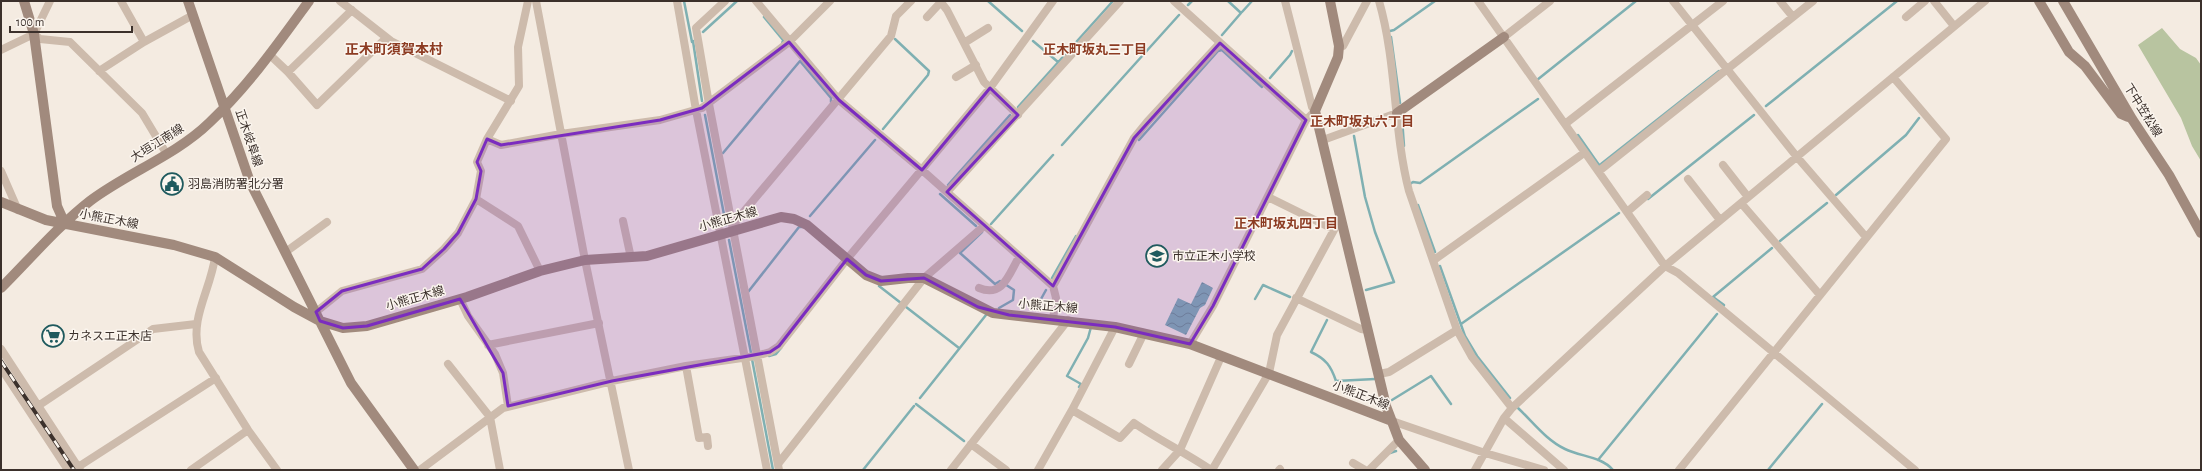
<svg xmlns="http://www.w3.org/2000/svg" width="2202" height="471" font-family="'Alegreya Sans','Noto Sans JP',sans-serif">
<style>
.grass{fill:#b8c4a0}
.water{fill:url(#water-waves)}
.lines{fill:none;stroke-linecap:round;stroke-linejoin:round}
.stream{stroke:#7fb0b2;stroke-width:2.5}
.street{stroke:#cdbbac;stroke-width:8}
.secondary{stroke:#a18a7d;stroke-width:10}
.rail-casing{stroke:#3b302b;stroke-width:4}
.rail{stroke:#fbf5ee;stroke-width:2.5;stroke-dasharray:8;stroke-linecap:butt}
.marked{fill:#7b2cbf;fill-opacity:0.2;stroke:#7b2cbf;stroke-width:3;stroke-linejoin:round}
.labels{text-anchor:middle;stroke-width:3;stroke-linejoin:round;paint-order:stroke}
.street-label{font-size:12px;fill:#3b302b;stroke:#fbf5ee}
.poi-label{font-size:12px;fill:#3b302b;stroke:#fbf5ee;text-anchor:start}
.neighbourhood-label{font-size:13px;font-weight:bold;fill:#8c3b22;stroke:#fbf5ee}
.quarter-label{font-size:14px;font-weight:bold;fill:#8c3b22;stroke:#fbf5ee}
</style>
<defs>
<pattern id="water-waves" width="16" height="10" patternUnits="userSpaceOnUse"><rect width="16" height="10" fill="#7fb0b2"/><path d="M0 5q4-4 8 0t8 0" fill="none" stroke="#699091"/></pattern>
</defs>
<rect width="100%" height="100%" fill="#f4ebe1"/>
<path class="grass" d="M2162 28 2180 49 2196 58 2201 65V161L2192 146 2181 118 2138 45Z"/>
<path class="water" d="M1202 282 1213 288 1205 305 1200 308 1186 335 1165 325 1178 298 1191 304Z"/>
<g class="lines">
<path class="stream" d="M684 1 692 42
M988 1 1022 31
M1188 5 1192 1
M1242 12 1252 1
M764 17 783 40 782 44
M1390 31 1394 30 1435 1
M703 32 737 1
M1222 35 1241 13 1228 1
M1391 37 1400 103
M693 41 702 101
M1033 41 1058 62
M1270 78 1290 55 1292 51
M1537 80 1636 1
M1766 106 1897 1
M1018 107 1113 1
M705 115 726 225
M1402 118 1404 146
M883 129 928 75 929 71 895 39
M1578 135 1599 165 1601 164 1719 71
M1354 136 1365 197 1375 232 1394 282 1366 290
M1139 140 1218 51 1222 50 1262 87
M1062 145 1179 15
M723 153 800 61 831 98V102
M1410 184 1413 182 1420 183 1538 99
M948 185 1010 115
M940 194 976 226
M1836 195 1906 135 1919 118
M1648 199 1754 115
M1418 205 1435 252
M810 216 875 140
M991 224 1053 155
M982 232 960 253 995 284 1000 281 1014 290 1013 300 999 308
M729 240 751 353
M1780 241 1827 203
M1440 266 1465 336 1477 356 1510 398
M1052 278 1076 236
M879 286 959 348
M748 292 799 227H802
M1255 299 1263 285 1290 297
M1723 307 1724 305 1713 297 1772 248
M1036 308 1046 290
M1327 320 1311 352C1326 359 1331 366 1336 381L1375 379
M1461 324 1619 213
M769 356 776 354 781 348
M752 359 773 470
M1079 387 1081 384 1067 376 1088 338 1091 327
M920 398 986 315
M1392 400 1431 376 1451 404
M916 404 964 441
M1518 408C1533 422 1546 440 1565 449 1581 457 1601 456 1613 470
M1390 453 1396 451
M1598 460 1717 314
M863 470 914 406
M1768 470 1822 404"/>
<path class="street" d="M121 1 144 42
M340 1 391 41 511 101
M536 1 585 260 629 470
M677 1 696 110 767 470
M725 1 696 28 709 104 779 470
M756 1 839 100 922 170 1053 286 1056 298 1053 319
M940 1 947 10 984 82 1018 115
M1174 1 1306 120
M1379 1C1397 63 1393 129 1409 191L1457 330 1472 357 1512 408
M1478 1 1665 266 1678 273 1915 470
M1673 1 1797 157 1866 237
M1780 1 1793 17
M1934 1 1954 26
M927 17 941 2
M1906 17 1925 1
M34 34 40 39 70 42 142 113 166 153
M1504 37 1550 1
M964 43 988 28
M1339 46H1343L1367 1
M1 50 34 34 50 1
M270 55 288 72 317 105 386 38
M99 71 144 42 193 15
M288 72 352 10
M956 77 976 65
M1565 124 1723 1
M487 139 501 145 561 134 660 120 702 108 789 42 830 1
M1323 140 1397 113
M1723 165 1748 197
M1 171 18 210
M1599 171 1813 1
M1688 179 1720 220
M947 192 1120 1
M1268 197 1333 229
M476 199 518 226 540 271
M1741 203 1820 295
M1627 212 1647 195
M623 221 631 258
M735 228 736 221 891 36 896 16 911 1
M287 251 327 222
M215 257C211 289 189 319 199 352L248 430 277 470
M1434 260 1584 153
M1053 286 1134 138 1147 122 1220 43
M979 288C1003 298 1009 274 1019 257
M1296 298 1361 329 1368 330
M460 299 468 316 495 354 503 373 508 406
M316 312 342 291 422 269 444 249 458 233 476 199 481 171 477 162 487 139 519 86 518 47 528 1
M1190 344 1213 306 1306 120 1315 111 1312 107 1285 1
M488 345 599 323
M1 349 80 470
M448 364 490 417 500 470
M1129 364 1144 333
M686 366 699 438 707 437 708 446
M1 368 68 470
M1379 374 1389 372 1457 330
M38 406 153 329 196 324
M1072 410 1115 327
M1504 418 1564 470
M1392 421 1485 453 1544 470
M971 444 1006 470
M1353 463 1365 470
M778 464 924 278 984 226
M78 467 216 378
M191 470 248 430
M420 470 503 408 612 381 686 366 756 356 770 352 779 346 847 259 990 88 1053 1
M951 470 1068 320
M1038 470 1072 410 1120 438 1134 423C1159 440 1186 453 1211 470
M1162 470 1180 450 1221 357
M1212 470 1269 373 1277 335 1341 217
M1279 470 1280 469
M1369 470 1399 440
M1475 470 1504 418 1512 408 1665 266 1985 1
M1679 470 1946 139 1893 77"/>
<path class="secondary" d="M24 1 34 34 57 206 65 224
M188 1 250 182 351 383 414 470
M1330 1 1339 46 1338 57 1315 111 1386 406 1399 440 1425 470
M2039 1 2069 52 2085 66 2121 114 2128 117
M2063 1 2132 119 2169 175 2201 233
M1397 113 1504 37
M1 202 46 220 174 245 215 257 294 307 320 321 343 328 367 326 467 297 540 271 585 260 647 256 781 217 794 219 807 225 866 275 881 281 908 278H924L993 313 1115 327 1190 344 1392 421
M1 288C30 259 58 226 90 201 127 173 176 155 209 123 249 85 277 45 309 1"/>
<g class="rail-casing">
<path id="rail" d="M1 361 74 470"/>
</g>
<use href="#rail" class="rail"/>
</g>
<path class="marked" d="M789 42 839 100 922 170 990 88 1018 115 947 192 1053 286 1134 138 1220 43 1306 120 1213 306 1190 344 1115 327 1009 315 978 307 924 278 881 281 866 275 847 259 779 346 770 352 612 381 508 406 503 373 460 299 367 326 343 328 320 321 316 312 342 291 422 269 444 249 458 233 476 199 481 171 477 162 487 139 501 145 660 120 702 108Z"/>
<defs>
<g id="civic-ring" transform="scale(1.15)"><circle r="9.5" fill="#fbf5ee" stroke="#1f5a5e" stroke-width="1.5"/><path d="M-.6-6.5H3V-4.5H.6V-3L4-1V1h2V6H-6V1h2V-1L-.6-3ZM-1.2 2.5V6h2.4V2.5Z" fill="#1f5a5e"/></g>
<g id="school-ring" transform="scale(1.15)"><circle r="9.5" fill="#fbf5ee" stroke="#1f5a5e" stroke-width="1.5"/><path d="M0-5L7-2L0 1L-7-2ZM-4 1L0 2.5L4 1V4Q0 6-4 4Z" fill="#1f5a5e"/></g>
<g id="supermarket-ring" transform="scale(1.15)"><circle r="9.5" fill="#fbf5ee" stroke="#1f5a5e" stroke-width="1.5"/><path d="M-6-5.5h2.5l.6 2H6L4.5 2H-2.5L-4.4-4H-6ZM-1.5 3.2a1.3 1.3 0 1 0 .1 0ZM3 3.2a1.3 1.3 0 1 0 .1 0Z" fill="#1f5a5e"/></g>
</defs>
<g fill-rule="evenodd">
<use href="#civic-ring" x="172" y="184"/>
<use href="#school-ring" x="1157" y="256"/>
<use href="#supermarket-ring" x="53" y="336"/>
</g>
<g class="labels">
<g class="street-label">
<text transform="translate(2143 110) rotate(58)" y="4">下中笠松線</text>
<text transform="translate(249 138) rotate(71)" y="4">正木岐阜線</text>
<text transform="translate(157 143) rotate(-32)" y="4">大垣江南線</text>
<text transform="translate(109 219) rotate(11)" y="4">小熊正木線</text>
<text transform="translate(728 219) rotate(-16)" y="4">小熊正木線</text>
<text transform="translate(415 298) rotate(-16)" y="4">小熊正木線</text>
<text transform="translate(1048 306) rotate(5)" y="4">小熊正木線</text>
<text transform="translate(1361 395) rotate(21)" y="4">小熊正木線</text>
</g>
<g class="poi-label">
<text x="188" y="188">羽島消防署北分署</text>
<text x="1172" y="260">市立正木小学校</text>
<text x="68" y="340">カネスエ正木店</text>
</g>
<g class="neighbourhood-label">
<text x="1095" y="54">正木町坂丸三丁目</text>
<text x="1362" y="126">正木町坂丸六丁目</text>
<text x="1286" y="228">正木町坂丸四丁目</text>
</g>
<g class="quarter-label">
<text x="394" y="54">正木町須賀本村</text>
</g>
</g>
<rect width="2202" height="471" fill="none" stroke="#3b302b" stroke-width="4"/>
<path d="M10 26v6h122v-6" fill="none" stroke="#3b302b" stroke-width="2"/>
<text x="16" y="26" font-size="12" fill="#3b302b" stroke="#fbf5ee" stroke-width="3" paint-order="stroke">100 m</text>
</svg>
